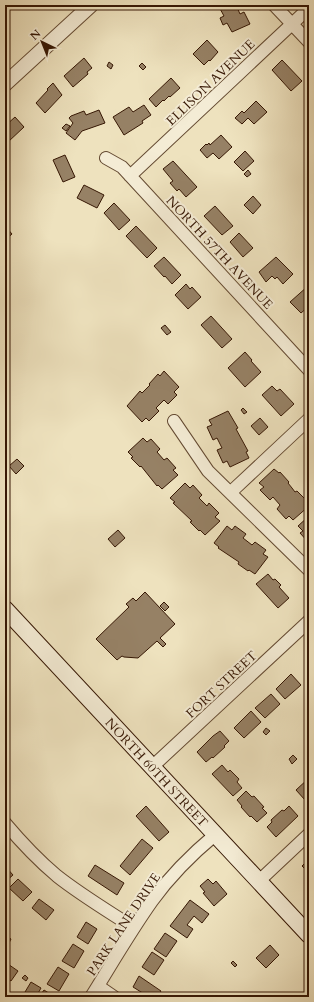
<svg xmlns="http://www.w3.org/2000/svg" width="314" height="1002" font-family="Cardo,serif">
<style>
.building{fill:#968165;stroke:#361704}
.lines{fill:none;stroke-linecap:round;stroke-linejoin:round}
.minor-casing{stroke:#644a32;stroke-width:14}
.tertiary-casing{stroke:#644a32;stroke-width:16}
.secondary-casing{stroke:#361704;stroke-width:18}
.minor{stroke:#f4ecd5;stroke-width:12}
.tertiary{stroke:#f4ecd5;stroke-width:14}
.secondary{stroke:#f4ecd5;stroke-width:16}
.labels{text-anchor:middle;stroke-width:4;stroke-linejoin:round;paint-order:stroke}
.street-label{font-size:13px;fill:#361704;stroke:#f4ecd5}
</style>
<rect width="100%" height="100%" fill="#eee2be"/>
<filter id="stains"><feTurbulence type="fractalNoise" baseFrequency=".005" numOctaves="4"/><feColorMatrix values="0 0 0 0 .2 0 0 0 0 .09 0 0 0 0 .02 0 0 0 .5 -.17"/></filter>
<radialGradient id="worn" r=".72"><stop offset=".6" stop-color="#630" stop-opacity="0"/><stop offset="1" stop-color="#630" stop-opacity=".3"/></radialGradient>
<path class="building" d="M218 5H236L240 14 244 12 250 24 232 32 227 23 223 25 220 18 224 16Z
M207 40 218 52 210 61 209 60 204 65 193 54Z
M84 58 92 68 87 72 88 74 73 87 64 76Z
M282 60 302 81 291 91 272 70Z
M109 62 113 65 111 69 107 66Z
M142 63 146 67 143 70 139 66Z
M171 78 180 88 170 97 169 96 164 101 163 100 156 107 149 99Z
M53 83 62 95 45 113 36 103 48 90 47 89Z
M256 101 267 112 254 124 248 118 242 124 235 118 242 111 244 113Z
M144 105 151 115 142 121 143 123 124 135 113 117 129 107 133 112Z
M99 110 105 123 82 131 75 140 66 133 73 123 69 118 71 116 84 111 86 115Z
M15 117 24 127 8 142 5 138V126Z
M66 124 70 126 66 131 62 128Z
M221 135 232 147 219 159 213 153 207 158 200 150 206 144 207 145 209 143 210 145Z
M245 151 254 161 243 171 234 162Z
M65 155 75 177 63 182 53 160Z
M173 161 197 187 186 197 179 189 177 191 170 183 173 181 163 169Z
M248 170 251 174 247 177 244 174Z
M84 185 104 195 97 208 77 198Z
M253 196 261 205 253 214 244 205Z
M114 203 130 220 119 230 104 213Z
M215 206 233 226 222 235 204 216Z
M5 226 12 234 5 240Z
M136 226 157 248 147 258 126 236Z
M239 233 253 248 243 257 230 242Z
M164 257 181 275 172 284 165 276 164 277 154 266Z
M276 257 293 274 283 284 277 277 275 279 272 276 266 282 259 272Z
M186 284 190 289 192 287 201 297 188 309 175 295Z
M308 286 309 287V308L308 307 301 313 290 302Z
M211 316 232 339 222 348 201 325Z
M165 325 171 332 167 335 161 328Z
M245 352 252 360 251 361 261 372 245 387 228 368Z
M164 371 179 387 174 392 177 395 168 404 164 400 156 408 159 411 149 421 146 418 142 422 127 406 140 391 142 393 150 385 149 384 158 374 160 376Z
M272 386 277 391 280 389 294 404 281 416 262 395Z
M243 408 247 412 244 414 241 410Z
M228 411 238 428 236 429 248 451 246 452 249 458 230 467 227 461 223 463 217 450 222 448 217 438 213 440 207 427 212 425 209 420Z
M260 418 268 427 259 435 251 426Z
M143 438 147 442 151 439 160 449 157 452 164 460 167 458 176 468 173 470 178 475 162 489 158 485 157 486 141 466 140 467 131 458 133 457 128 452Z
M17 459 24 466 16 474 9 466Z
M274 469 279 473 280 472 289 482 288 483 292 488 295 492 297 491 306 500 304 501 309 506 293 520 289 516 286 519 277 509 280 505 273 497 270 500 260 490 264 487 259 483Z
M185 483 190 488 193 485 202 495 199 498 207 506 209 503 219 513 215 517 220 521 205 535 200 530 199 531 190 522 192 521 173 503 175 502 170 498Z
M309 516V543L300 533 303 531 298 526Z
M227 526 232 530 235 526 246 534 243 538 252 545 255 542 266 550 263 554 268 557 255 574 249 570 248 571 238 564 239 562 218 548 219 547 214 543Z
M118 530 125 538 115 547 108 539Z
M268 574 273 580 275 579 281 585 279 587 289 598 278 608 256 584Z
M145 592 175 624 160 638 166 644 163 647 157 641 138 658 124 657 122 656 117 660 96 639 129 607 126 604 133 598 136 601Z
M164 602 169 607 165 611 160 606Z
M291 674 301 685 285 699 276 689Z
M271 694 280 704 265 718 255 708Z
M251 711 261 722 244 738 234 728Z
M266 728 270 731 266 735 263 732Z
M220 731 229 741 224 746 225 747 213 758 212 757 206 762 197 752 213 736Z
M293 755 297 759 292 764 289 759Z
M222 765 228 772 230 770 239 779 237 782 242 788 233 796 212 774Z
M309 778V797L305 800 296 790Z
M246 791 252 797 254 796 264 807 262 808 267 813 257 822 251 816 250 817 241 807 242 806 237 800Z
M146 806 169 832 159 841 136 816Z
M289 806 298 816 276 837 267 827 272 822 271 820 282 810 284 811Z
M142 839 153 848 130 875 120 866Z
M309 859V873L302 866Z
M95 865 124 883 117 895 88 876Z
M5 866 13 875 5 882Z
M18 879 32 892 23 901 9 888Z
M208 879 213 884 216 881 227 894 214 906 203 893 205 892 200 886Z
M39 899 54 910 46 920 32 908Z
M190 900 209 914 202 923 194 916 187 925 193 929 187 938 170 926Z
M86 922 97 929 88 944 77 937Z
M165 933 177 941 166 957 154 949Z
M8 937 11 939 8 945 5 941Z
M73 944 84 951 74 968 62 961Z
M270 945 279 955 266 968 256 958Z
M152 952 164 960 154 975 142 967Z
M233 961 237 965 235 967 231 963Z
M5 962 18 971 11 981 5 977Z
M58 967 69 974 59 991 47 984Z
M25 975 28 978 26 981 22 978Z
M139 976 161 991 157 997H149L133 987Z
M31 982 41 988 36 997 25 992Z
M44 990 55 997H39Z"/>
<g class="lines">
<g class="minor-casing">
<path id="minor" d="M274 5 309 42
M106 158 122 167 309 370
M130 176 309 8
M174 421 208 471 309 570
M231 492 309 419
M152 767 309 621
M5 823C21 842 38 860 57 876 81 895 108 911 134 928
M259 881 309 834
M98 986 114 997
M91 997C111 965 130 932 152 901 170 876 192 854 216 834"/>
</g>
<g class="tertiary-casing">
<path id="tertiary" d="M5 84 91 5"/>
</g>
<g class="secondary-casing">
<path id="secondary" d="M5 609 309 935"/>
</g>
<use href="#minor" class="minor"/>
<use href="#tertiary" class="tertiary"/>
<use href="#secondary" class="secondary"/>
</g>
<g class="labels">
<g class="street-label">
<text transform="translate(210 82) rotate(-44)" y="5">ELLISON AVENUE</text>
<text transform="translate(220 252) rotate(47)" y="5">NORTH 57TH AVENUE</text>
<text transform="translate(221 684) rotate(-43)" y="5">FORT STREET</text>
<text transform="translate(157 772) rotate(47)" y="5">NORTH 60TH STREET</text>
<text transform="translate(123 924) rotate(-56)" y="5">PARK LANE DRIVE</text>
</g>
</g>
<rect width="314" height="1002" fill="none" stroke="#eee2be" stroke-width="20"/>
<rect x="6" y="6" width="302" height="990" fill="none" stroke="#361704" stroke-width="2"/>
<rect x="10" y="10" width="294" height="982" fill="none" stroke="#361704"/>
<g transform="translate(42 42) rotate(317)" stroke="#f4ecd5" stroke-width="3" paint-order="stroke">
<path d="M0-3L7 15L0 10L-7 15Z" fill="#361704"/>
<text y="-6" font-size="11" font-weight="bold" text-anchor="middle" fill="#361704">N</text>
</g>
<rect width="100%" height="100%" filter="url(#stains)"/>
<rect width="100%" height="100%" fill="url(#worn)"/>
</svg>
